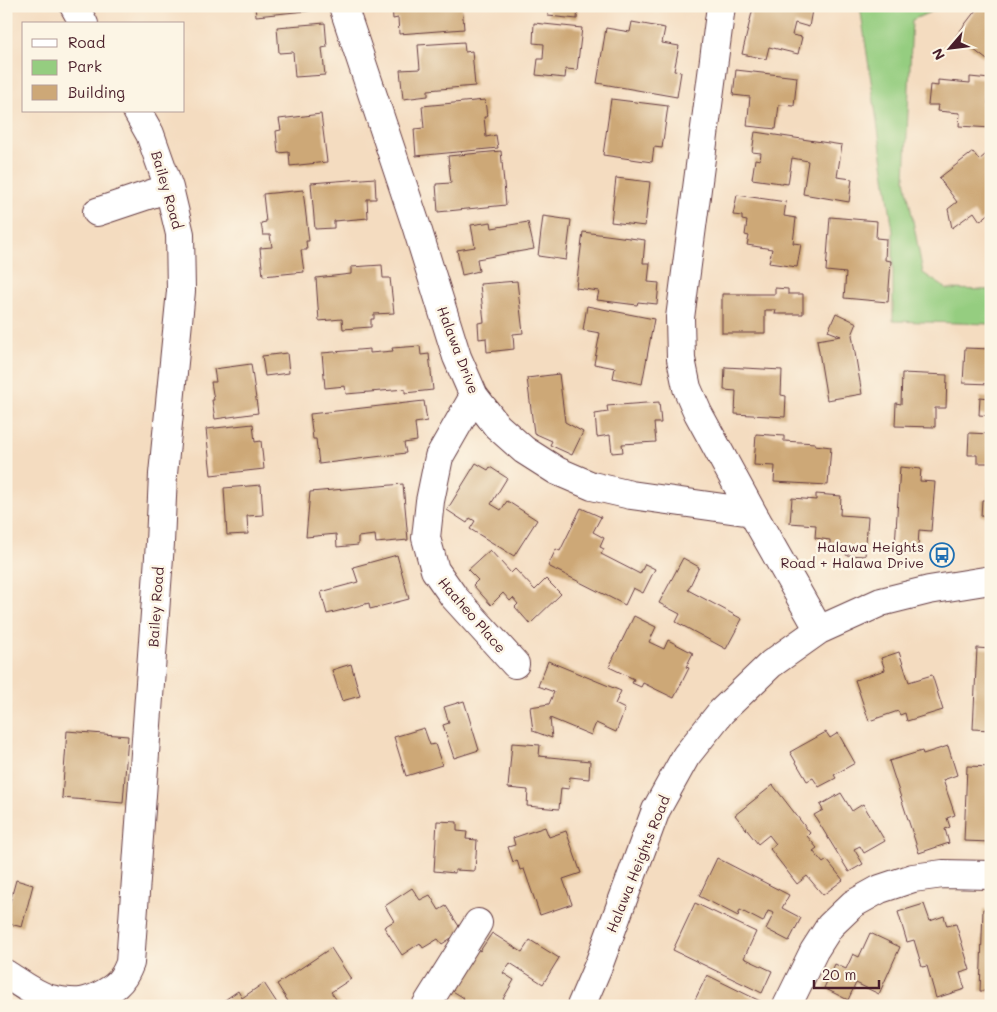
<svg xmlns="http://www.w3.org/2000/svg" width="997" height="1012" font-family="Mali,sans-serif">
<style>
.green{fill:#95cd80;stroke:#707656}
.building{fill:#cda877}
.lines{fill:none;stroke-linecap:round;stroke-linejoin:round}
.minor-casing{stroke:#643b41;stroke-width:30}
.minor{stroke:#fff;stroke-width:28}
.labels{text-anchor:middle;stroke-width:5;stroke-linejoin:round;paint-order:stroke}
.street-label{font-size:14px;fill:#4a1f2b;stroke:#fcf5e5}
.poi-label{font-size:14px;fill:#4a1f2b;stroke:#fcf5e5;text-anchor:end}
</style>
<rect width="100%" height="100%" fill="#fcf5e5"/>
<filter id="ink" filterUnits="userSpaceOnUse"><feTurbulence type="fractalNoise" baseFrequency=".02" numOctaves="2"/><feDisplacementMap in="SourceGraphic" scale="10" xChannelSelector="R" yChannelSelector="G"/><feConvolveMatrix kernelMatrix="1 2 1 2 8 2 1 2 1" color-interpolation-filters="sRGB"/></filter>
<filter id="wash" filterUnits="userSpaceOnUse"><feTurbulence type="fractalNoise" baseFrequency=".0096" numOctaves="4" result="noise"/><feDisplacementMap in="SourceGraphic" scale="20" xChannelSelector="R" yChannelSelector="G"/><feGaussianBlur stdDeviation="1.12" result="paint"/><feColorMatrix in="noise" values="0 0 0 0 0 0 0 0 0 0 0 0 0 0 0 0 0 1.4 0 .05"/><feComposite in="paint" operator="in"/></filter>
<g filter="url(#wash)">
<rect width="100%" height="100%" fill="#f4dcc0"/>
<path class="green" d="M860 6H944L912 20 905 179 923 273 947 289 991 290V324L893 321V231Z"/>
<g id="blocks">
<path class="building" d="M255 6H315L316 10 256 16Z
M392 6H462L464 29 399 34 398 18 393 19Z
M549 6H578L577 19 548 16Z
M775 6H809L808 9 812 10 809 27 795 23 792 35 802 37 798 54 769 47 766 59 742 54 753 8 773 13Z
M979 6H991V63L956 36Z
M632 22 665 28 662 43 679 46 674 71 681 72 677 97 597 83 606 28 630 32Z
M325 23 327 47 322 48 325 75 295 77 293 52 279 53 277 27Z
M534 23 582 28 577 70 566 69 565 78 536 75 538 59H543L544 44 533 43Z
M464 42 465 52 472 51 475 86 428 90V96L403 99 400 70 420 69 418 45Z
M736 70 797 77 794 106 779 105 776 129 747 126 750 97 733 95Z
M970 77 990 79 988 104 991 105V128L959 126 960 113 937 111 938 105H928L930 85 938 86V80L970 83Z
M611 99 668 106 662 148 654 147 652 162 603 155Z
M485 100 487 117H484L486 137 496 135 498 148 416 156 414 129 424 128 422 106Z
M321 114 327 162 290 166 289 152 278 153 276 131 281 130 279 119Z
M755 132 842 145 837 177 852 179 849 202 803 194 808 161 792 158 788 184 752 179 755 159 760 160 761 153 752 152Z
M991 150V212L980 221 974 212 952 228 948 209 957 202 939 178 973 152 979 160Z
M501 151 506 205 438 212 436 184 451 183 448 156Z
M375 178 376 199H367L368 218 334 221V228L315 229 311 183Z
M616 178 650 182 645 226 611 222Z
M303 190 309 241H306L307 250H301L304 272 263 276 260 248 272 247 270 235H263L261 223 266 222 263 194Z
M737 195 786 202 784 216 796 218 793 243 801 244 797 267 769 263 772 249 747 245 749 236 745 235 747 221 742 220V216L733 215Z
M543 216 571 220 566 260 538 256Z
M830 217 877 221 876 238 886 239 885 260 891 261 888 302 844 298 846 273 826 271Z
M491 222 492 228 528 222 534 249 477 259 479 271 462 275 457 250 475 247 471 225Z
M583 232 645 240 643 263H650L648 282 659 283 657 304 638 302 637 305 597 300 599 291 576 288Z
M382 265 383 278H390L394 313 374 314V319H371V327L343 329 342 319 319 321 316 278 351 274V267Z
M517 281 523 333 513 334 514 349 487 352 486 338 479 339 478 323 484 322 480 284Z
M775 288 788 289V294H803V314H775L776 310H765V333H722V294H775Z
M587 306 654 319 642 384 613 378 615 368 594 364 600 333 583 330Z
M836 313 857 323 852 335 862 394 827 400 817 340 841 336 828 331Z
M420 346 421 355 429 354 433 390 405 393V389L346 394 345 386 325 388 322 353 370 349V353L393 351 392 348Z
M965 348 991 349V384L963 383Z
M287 353 289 373 265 376 262 356Z
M251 364 258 413 215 419 212 400H214L211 382H216L214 369Z
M725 367 782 370 781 395 786 396 785 417 735 414 736 391 724 390Z
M902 373 947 375 946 408H935V427L895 426 896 403 901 404Z
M559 374 565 422 583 432 572 455 550 445 552 441 534 433 527 378Z
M980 397 991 398V416L979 415Z
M424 401 427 421 415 423 417 441 404 443 406 453 319 464 316 439H313L310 414Z
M659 402 661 423H654L656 442 622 444 623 452 612 453 610 435 597 437 595 414 608 412 607 406Z
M253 424 255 442 261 441 264 469 211 475 206 429Z
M969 433 991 434V463H977V455H968Z
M756 434 784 436V441L815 443V445L831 447 828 485 774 482 775 466 754 465Z
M476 463 488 470 490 467 507 478 491 504 501 510 507 501 537 520 514 556 470 529 475 521 470 518 467 523 447 510Z
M900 467 921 469 920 481 935 482 931 531 919 530 918 547 895 546Z
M989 468 991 469V517L981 516 982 500H987Z
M403 484 408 540 376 543 375 535 358 537V545L337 547 336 534 306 537 310 492Z
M261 485 263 515 247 516 248 534 227 535 224 488Z
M816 494 841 496 840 515 868 517 865 556 846 555 847 546 830 545V540L815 538 816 525 790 523 792 498 816 500Z
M581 508 601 517 593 532 604 538 600 547 604 549 601 554 640 574 645 564 655 569 643 593 633 588 625 605 548 566 556 549 560 551Z
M490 550 511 573 515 569 535 590 546 579 561 594 530 624 515 607 518 604 513 598 510 601 503 593 491 605 473 585 478 580 468 570Z
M397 555 409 599 370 609 369 603 327 614 321 592 358 582 353 567Z
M683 558 699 567 688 590 742 619 726 649 676 622 680 614 659 603Z
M634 616 656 627 649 642 664 649 668 640 693 653 686 667 689 668 674 698 643 683 641 687 632 683 634 679 609 667Z
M977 648 991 649V730L973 729Z
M899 652 909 682 932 675 943 710 907 721 905 713 900 715 898 711 869 721 855 680 885 670 881 658Z
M548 661 621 691 615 704 625 709 616 732 596 723 591 735 550 718 552 738 533 731 530 707 549 704 554 692 538 686Z
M351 664 360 696 342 701 332 670Z
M464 701 479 750 454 758 443 725 449 723 444 707Z
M424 728 430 745 435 744 442 765 406 776 394 737Z
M67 731 128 736 123 803 62 798Z
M826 732 830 738 838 733 855 763 834 775 836 778 819 787 813 778 807 781 790 752Z
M512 743 540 745 539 756 590 761 589 779 570 777 569 789 561 788 559 809 527 806 528 790 508 788Z
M948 746 957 775 943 780 955 815 947 818 950 827 945 829 949 843 919 853 889 761 922 751 923 754Z
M967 766 991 767 990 842 964 841Z
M773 785 810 833 807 836 817 848 813 851 823 863 827 860 843 880 823 895 807 876 797 884 770 849 776 844 769 835 758 844 735 815Z
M841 793 852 811 863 804 885 841 864 853 860 846 854 849 863 864 849 872 814 815 823 810 820 805Z
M437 821 457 822V831L467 832 466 839 477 840 475 871 455 870V873L434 871Z
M545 827 549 837 566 831 581 873 563 879 572 904 540 915 524 869 520 870 517 860 513 862 508 847 515 845 513 838Z
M717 858 789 895 782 908 801 918 789 941 766 929 774 913 768 911 763 922 740 910 738 916 699 896Z
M16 880 33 885 22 927 6 923V917Z
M412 888 420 900 430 895 439 910 446 906 462 931 442 944 438 939 423 948 420 943 402 955 384 927 394 921 385 906Z
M695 903 756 932 744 958 772 971 762 993 673 950Z
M924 904 930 921 944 916 947 926 956 924 970 970 960 973 965 989 936 998 927 966 922 967 914 940 907 942 898 912Z
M983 909 991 910V991H980Z
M492 933 522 952 530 940 559 958 543 984 510 963 503 973 514 980 503 999 510 1004 509 1006H459L464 998 451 990 477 949 480 951Z
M870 933 900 947 879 994 856 983 848 1000 824 988 835 964 846 969 853 954 859 957Z
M331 948 351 979 331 992 341 1006H291L277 984Z
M707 975 764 1003 763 1006H692Z
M264 983 279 1006H216L238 991 242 998Z"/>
</g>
</g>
<g filter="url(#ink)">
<use href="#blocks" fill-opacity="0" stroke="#643b41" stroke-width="1"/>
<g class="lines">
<g class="minor-casing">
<path id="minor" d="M74 6 84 24
M343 6 416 225 457 357 474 396 497 426 524 450 557 471 592 486 631 495 752 512
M721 6 680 318 681 359 687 388 698 413 752 512 819 630
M97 212 169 188
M474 396 439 457 430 501 426 538 435 570 454 597 515 664
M6 974C20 983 34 994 50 999 59 1001 71 1003 81 1002 94 1000 116 989 123 977 126 973 128 968 130 963L160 543 163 474 181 291 180 234 169 188 150 134 137 111
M426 1006 478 923
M581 1006 599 964 656 810 686 756 721 712 771 664 819 630 881 602 929 590 991 580
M787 1006 814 951 830 926 853 904 880 889 913 878 943 874 991 875"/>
</g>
<use href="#minor" class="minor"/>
</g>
</g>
<defs>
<g id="bus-ring" transform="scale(1.25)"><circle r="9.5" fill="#fcf5e5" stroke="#1f6fb2" stroke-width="1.5"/><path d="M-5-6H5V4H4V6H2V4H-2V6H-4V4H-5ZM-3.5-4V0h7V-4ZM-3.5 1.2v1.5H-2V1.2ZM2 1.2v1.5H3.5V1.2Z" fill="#1f6fb2"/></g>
</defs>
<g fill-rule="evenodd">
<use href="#bus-ring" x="942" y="555"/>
</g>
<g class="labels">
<g class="street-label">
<text transform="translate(167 190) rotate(74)" y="5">Bailey Road</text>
<text transform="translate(458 350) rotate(69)" y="5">Halawa Drive</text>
<text transform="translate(156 607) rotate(-86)" y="5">Bailey Road</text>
<text transform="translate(472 615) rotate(49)" y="5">Haaheo Place</text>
<text transform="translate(638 864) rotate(-68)" y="5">Halawa Heights Road</text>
</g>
<g class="poi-label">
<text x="924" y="552">Halawa Heights<tspan x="924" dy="16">Road + Halawa Drive</tspan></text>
</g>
</g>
<rect width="997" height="1012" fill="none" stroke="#fcf5e5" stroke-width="25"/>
<rect x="22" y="22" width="162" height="90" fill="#fcf5e5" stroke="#b59f9b"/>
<rect x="32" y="39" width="25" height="8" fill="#ffffff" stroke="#b59f9b"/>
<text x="68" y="48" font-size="15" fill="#4a1f2b">Road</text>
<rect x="32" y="60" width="25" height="15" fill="#95cd80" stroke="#b59f9b"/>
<text x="68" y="72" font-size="15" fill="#4a1f2b">Park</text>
<rect x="32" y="85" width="25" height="15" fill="#cda877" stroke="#b59f9b"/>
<text x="68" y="98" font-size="15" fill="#4a1f2b">Building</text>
<g transform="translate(950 48) rotate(242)" stroke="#fcf5e5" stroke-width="4" paint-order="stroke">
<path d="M0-4L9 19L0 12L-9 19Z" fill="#4a1f2b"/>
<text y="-8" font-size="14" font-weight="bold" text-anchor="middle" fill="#4a1f2b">N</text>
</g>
<path d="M814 980v8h65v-8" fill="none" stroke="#4a1f2b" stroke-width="2.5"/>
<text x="822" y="980" font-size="15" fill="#4a1f2b" stroke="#fcf5e5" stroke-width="4" paint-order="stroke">20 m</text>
</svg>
